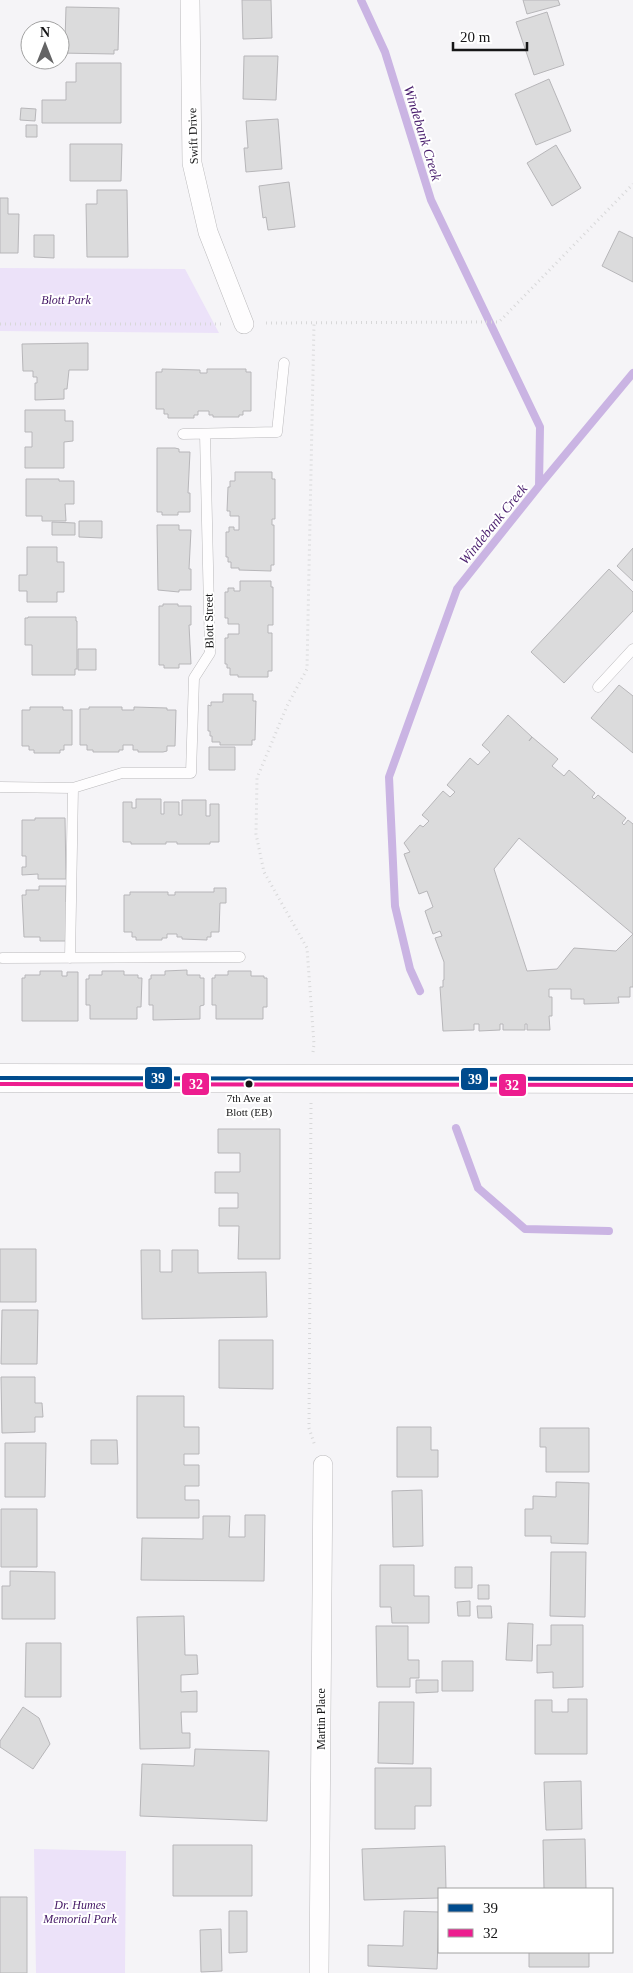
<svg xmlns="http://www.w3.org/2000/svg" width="633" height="1973" font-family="Georgia,serif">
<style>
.green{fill:#ece2f9}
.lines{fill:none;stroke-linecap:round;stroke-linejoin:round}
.stream{stroke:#cab4e3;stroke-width:8}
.building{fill:#dbdbdc;stroke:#b7b6b9}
.lane-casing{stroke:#bbbabc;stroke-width:11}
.street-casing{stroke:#bbbabc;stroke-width:20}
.secondary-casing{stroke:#bbbabc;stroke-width:29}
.path{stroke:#d8d8d9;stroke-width:3;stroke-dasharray:1 4;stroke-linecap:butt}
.lane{stroke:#fefdfe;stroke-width:10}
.street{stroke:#fefdfe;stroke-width:19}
.secondary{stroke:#fefdfe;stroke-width:28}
.bus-1-casing{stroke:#fff;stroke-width:8}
.bus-2-casing{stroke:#fff;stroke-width:8}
.bus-1{stroke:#004b8d;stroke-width:4}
.bus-2{stroke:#ed1d8f;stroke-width:4}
.bus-dot{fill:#161617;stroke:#fff;stroke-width:2}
.labels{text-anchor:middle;stroke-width:4;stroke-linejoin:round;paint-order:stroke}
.bus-label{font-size:11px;fill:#161617;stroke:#fff}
.street-label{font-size:12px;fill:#161617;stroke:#fff}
.park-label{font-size:12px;font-style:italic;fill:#431665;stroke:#fff}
.water-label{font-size:14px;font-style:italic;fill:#4a1f6e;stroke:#fff}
.line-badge{stroke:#fff;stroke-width:2}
.badge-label{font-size:14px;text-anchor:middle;font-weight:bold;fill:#fff}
</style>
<rect width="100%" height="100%" fill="#f5f4f7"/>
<path class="green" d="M0 268 185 269 219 333 0 331Z
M34 1849 126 1851 125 1973H36Z"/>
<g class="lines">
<path class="stream" d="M361 0 385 52 431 200 540 427 539 486 457 589 389 777 395 906 410 969 420 991
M539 486 633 373
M456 1128 478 1188 525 1229 609 1231"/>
</g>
<path class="building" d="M242 0H271L272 38 243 39Z
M523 0H558L560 5 527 14Z
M66 7 119 8 118 50H114V54L60 53V41H65Z
M547 12 564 65 534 75 516 22Z
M244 56H278L276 100 243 99Z
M76 63H121V123H42V100H66V82H76Z
M549 79 571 131 536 145 515 94Z
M21 108 36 109 35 121 20 120Z
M278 119 282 169 246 172 244 148H248L246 121Z
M26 125H37V137H26Z
M70 144H122L121 181H70Z
M556 145 581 188 552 206 527 163Z
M289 182 295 227 268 230 266 217 263 218 259 186Z
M97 190H127L128 257H87L86 204H97Z
M0 198H8V214H19L18 253H0Z
M619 231 633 238V282L602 266Z
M34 235H54V258L34 257Z
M88 343V370H69L67 389H64V399L35 400V383H37V377H33V371H23L22 344Z
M162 369 200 370V373H207V369H246V372H251V411H243V415H239V417H213V415H209V411H198V415H194V418H168V414H164V409H156V372H162Z
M25 410H65V421H73V441L64 442V468H25V447H32V432H25Z
M157 448H175L179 449V452H190L188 493H190V512H178V515H162V512H157Z
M235 472H272V479H275V519H272V525H274V565H271V571L239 570V568H231V562H228V557H226V532H229V527H234V530H239V516H230V511H227L228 487H230V481H235Z
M26 479H59V481H74V504H65L66 521H42V516H26Z
M79 521H102V538L79 537Z
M52 522 75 523V535H52Z
M157 525H179V530H191L189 569H191V590H179V592L158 590Z
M27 547H57V562H64V592H57V602H27V591H19V575H27Z
M633 548V581L617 566Z
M609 569 633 592V611L564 683 531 652Z
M240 581H271V587H273V625H268V633H272V671H268V677H238V675H230V668H227V664H225V638H228V634H239V624H228V618H225V592H228V588H234V591H240Z
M163 604H178V606H191V625H189L191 664H179V668H164V665H159V606H163Z
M28 617H76V621H77V669H75V675H32V645H25V618H28Z
M78 649H96V670H78Z
M619 685 633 696V753L591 718Z
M223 694H253V701H256L255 740H252V745H220V742H212V736H210V731H208V705L211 706V702H223Z
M30 707H63V710H72V745H64V750H60V753H34V750H29V746H22V710H30Z
M89 707H122V710H134V707L167 708V710H176L175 746H167V751L163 752H138V750H133V745H123V750H119V752H93V750H87V745H80V709H89Z
M508 715 532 737 529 741 532 737 558 759 552 766 564 776 569 770 595 793 592 797 594 799 598 795 626 818 622 823 624 825 628 820 633 824V934L519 838 494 869 527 971 557 969 574 948 616 951 633 934V987H630V997H618L619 1003 584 1004V999H571V989H549V997H552V1016H549L550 1030H527V1024H525V1030H503V1024H500V1030L479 1031V1024H474V1030L443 1031 440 987H443V980H444V962L435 938 442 936 440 931 433 934 425 911 433 907 427 891 419 894 404 854 410 852 404 843 420 825 423 827 429 821 422 815 443 791 450 797 455 792 447 785 470 758 478 765 490 752 482 745Z
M209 747H235V770H209Z
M136 799H161V814H164V802H179V815H182V800H206V816H210V804H219V842H210V844H177V842H166V844H131V842H123V802H132V808H136Z
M35 818H65L66 879H38V874L22 875V867H26V856H22V820H35Z
M39 886H66V902H67L66 941H40V937H24L22 895H26V890H39Z
M214 888H226V903H220L219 932H211V937H207V940L182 939V937H177V934H167V938H162V940H136V937H132V932H124V895H130V892H168V895H175V892H214Z
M187 970V975H200V978H204V1005L200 1006V1019L153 1020V1005H149V979H151V975H165V971Z
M40 971H62V976H67V972H78V1021H22V978H25V975H40Z
M102 971H124V975H138V978H142L141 1007H137V1019H90V1005H86V979H89V975H102Z
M228 971H251V976H264V978H267V1007H263V1019H216V1005H212V978H215V975H228Z
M218 1129H280V1259H238L239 1226H219V1208H238V1193H215V1172H240V1153H218Z
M0 1249H36V1302H0Z
M141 1250H160V1272H172V1250H198V1273L266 1272 267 1317 142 1319Z
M2 1310H38L37 1364H1Z
M219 1340H273V1389L219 1388Z
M1 1377H35V1403H42L43 1417H35V1432L2 1433Z
M137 1396H184V1427H199V1454H184V1465H199V1486H185V1500H199V1518H137Z
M397 1427H431V1450H438V1477H397Z
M540 1428H589V1472H546V1447H540Z
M91 1440H117L118 1464H91Z
M5 1443H46L45 1497H5Z
M556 1482 589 1483 588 1544 551 1543V1536H525V1509H533V1496L556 1497Z
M422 1490 423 1546 393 1547 392 1491Z
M1 1509H37V1567H1Z
M245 1515H265L264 1581 141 1580 142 1538 203 1539V1516H230L229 1537H245Z
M551 1552H586L585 1617 550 1616Z
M380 1565H414V1596H429V1623H392L391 1607H380Z
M455 1567H472V1588H455Z
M10 1571 55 1572V1619H2V1586H10Z
M478 1585H489V1599H478Z
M470 1601V1616H458L457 1602Z
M477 1606H491L492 1618H478Z
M184 1616 185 1655H197L198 1674 181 1675V1692L197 1691V1712H181L182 1733H190V1748L140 1749 137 1617Z
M508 1623 533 1624 532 1661 506 1660Z
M551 1625H583V1687L553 1688V1672L537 1673V1645H551Z
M376 1626H408V1660H419V1678H410V1687H377Z
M26 1643H61V1697H25Z
M442 1661H473V1691H442Z
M416 1680H438V1692L416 1693Z
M568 1699H587V1754H535V1700H552V1712H568Z
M379 1702H414L413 1764 378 1763Z
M23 1707 39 1718 50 1744 33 1769 0 1747V1741Z
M195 1749 269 1751 267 1821 140 1816 142 1764 194 1766Z
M375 1768H431V1806H415V1829H375Z
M581 1781 582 1829 546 1830 544 1782Z
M585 1839 586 1889H544L543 1840Z
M173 1845H252V1896H173Z
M445 1846 446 1889H439V1898L364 1900 362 1849Z
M0 1897H27V1973H0Z
M229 1911H247V1952L229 1953Z
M404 1911 439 1912 437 1969 368 1966V1945L403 1946Z
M221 1929 222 1971 201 1972 200 1930Z
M529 1952H589V1967H529Z"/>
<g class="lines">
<g class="lane-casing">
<path id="lane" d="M183 434 277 432 284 363
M598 687 633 649
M0 787 73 788 122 773H191L194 678 210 653 205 434
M2 958 240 957
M70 958 73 788"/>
</g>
<g class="street-casing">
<path id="street" d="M190 0 192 163 208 232 244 324
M319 1973 323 1465"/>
</g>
<g class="secondary-casing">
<path id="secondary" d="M0 1078 633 1079"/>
</g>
<path class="path" d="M266 323 499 322 633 184
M0 324H222
M313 1052 314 1044 307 948 264 872 256 834 257 778 287 706 307 669 314 323
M311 1103 309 1428 315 1446"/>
<use href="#lane" class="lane"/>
<use href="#street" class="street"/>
<use href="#secondary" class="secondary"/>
<g class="bus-1-casing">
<path id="bus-1" d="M0 1078 633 1079"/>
</g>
<g class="bus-2-casing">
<path id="bus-2" d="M0 1084 633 1085"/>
</g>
<use href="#bus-1" class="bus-1"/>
<use href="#bus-2" class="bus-2"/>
</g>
<circle class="bus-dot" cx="249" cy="1084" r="4.5"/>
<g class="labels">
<g class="bus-label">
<text x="249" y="1102">7th Ave at<tspan x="249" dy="14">Blott (EB)</tspan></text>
</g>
<g class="street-label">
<text transform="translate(193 136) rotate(-92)" y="4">Swift Drive</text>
<text transform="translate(209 621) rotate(-91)" y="4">Blott Street</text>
<text transform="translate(321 1719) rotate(-90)" y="4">Martin Place</text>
</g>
<g class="park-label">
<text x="66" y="304">Blott Park</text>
<text x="80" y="1909">Dr. Humes<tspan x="80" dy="14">Memorial Park</tspan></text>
</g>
<g class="water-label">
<text transform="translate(423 133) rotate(73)" y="5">Windebank Creek</text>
<text transform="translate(493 524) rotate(-51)" y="5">Windebank Creek</text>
</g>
</g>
<g class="line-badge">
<rect x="144" y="1066" width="29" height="24" rx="5" fill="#004b8d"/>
<rect x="460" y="1067" width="29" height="24" rx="5" fill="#004b8d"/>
<rect x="181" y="1072" width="29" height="24" rx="5" fill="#ed1d8f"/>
<rect x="498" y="1073" width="29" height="24" rx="5" fill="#ed1d8f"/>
</g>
<g class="badge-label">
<text x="158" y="1083">39</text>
<text x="475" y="1084">39</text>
<text x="196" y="1089">32</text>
<text x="512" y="1090">32</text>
</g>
<rect x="438" y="1888" width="175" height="65" fill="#ffffff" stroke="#a2a2a2"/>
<rect x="448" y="1904" width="25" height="8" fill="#004b8d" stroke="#a2a2a2"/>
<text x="483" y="1913" font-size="15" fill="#161617">39</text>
<rect x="448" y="1929" width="25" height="8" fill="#ed1d8f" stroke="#a2a2a2"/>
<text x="483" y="1938" font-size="15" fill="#161617">32</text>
<g transform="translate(45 45)"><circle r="24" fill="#ffffff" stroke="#a2a2a2"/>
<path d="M0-4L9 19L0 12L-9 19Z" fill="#646465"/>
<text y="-8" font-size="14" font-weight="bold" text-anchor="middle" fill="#161617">N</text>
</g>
<path d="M453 42v8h74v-8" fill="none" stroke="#161617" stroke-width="2.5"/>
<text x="460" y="42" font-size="15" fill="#161617" stroke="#ffffff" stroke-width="4" paint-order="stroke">20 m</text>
</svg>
